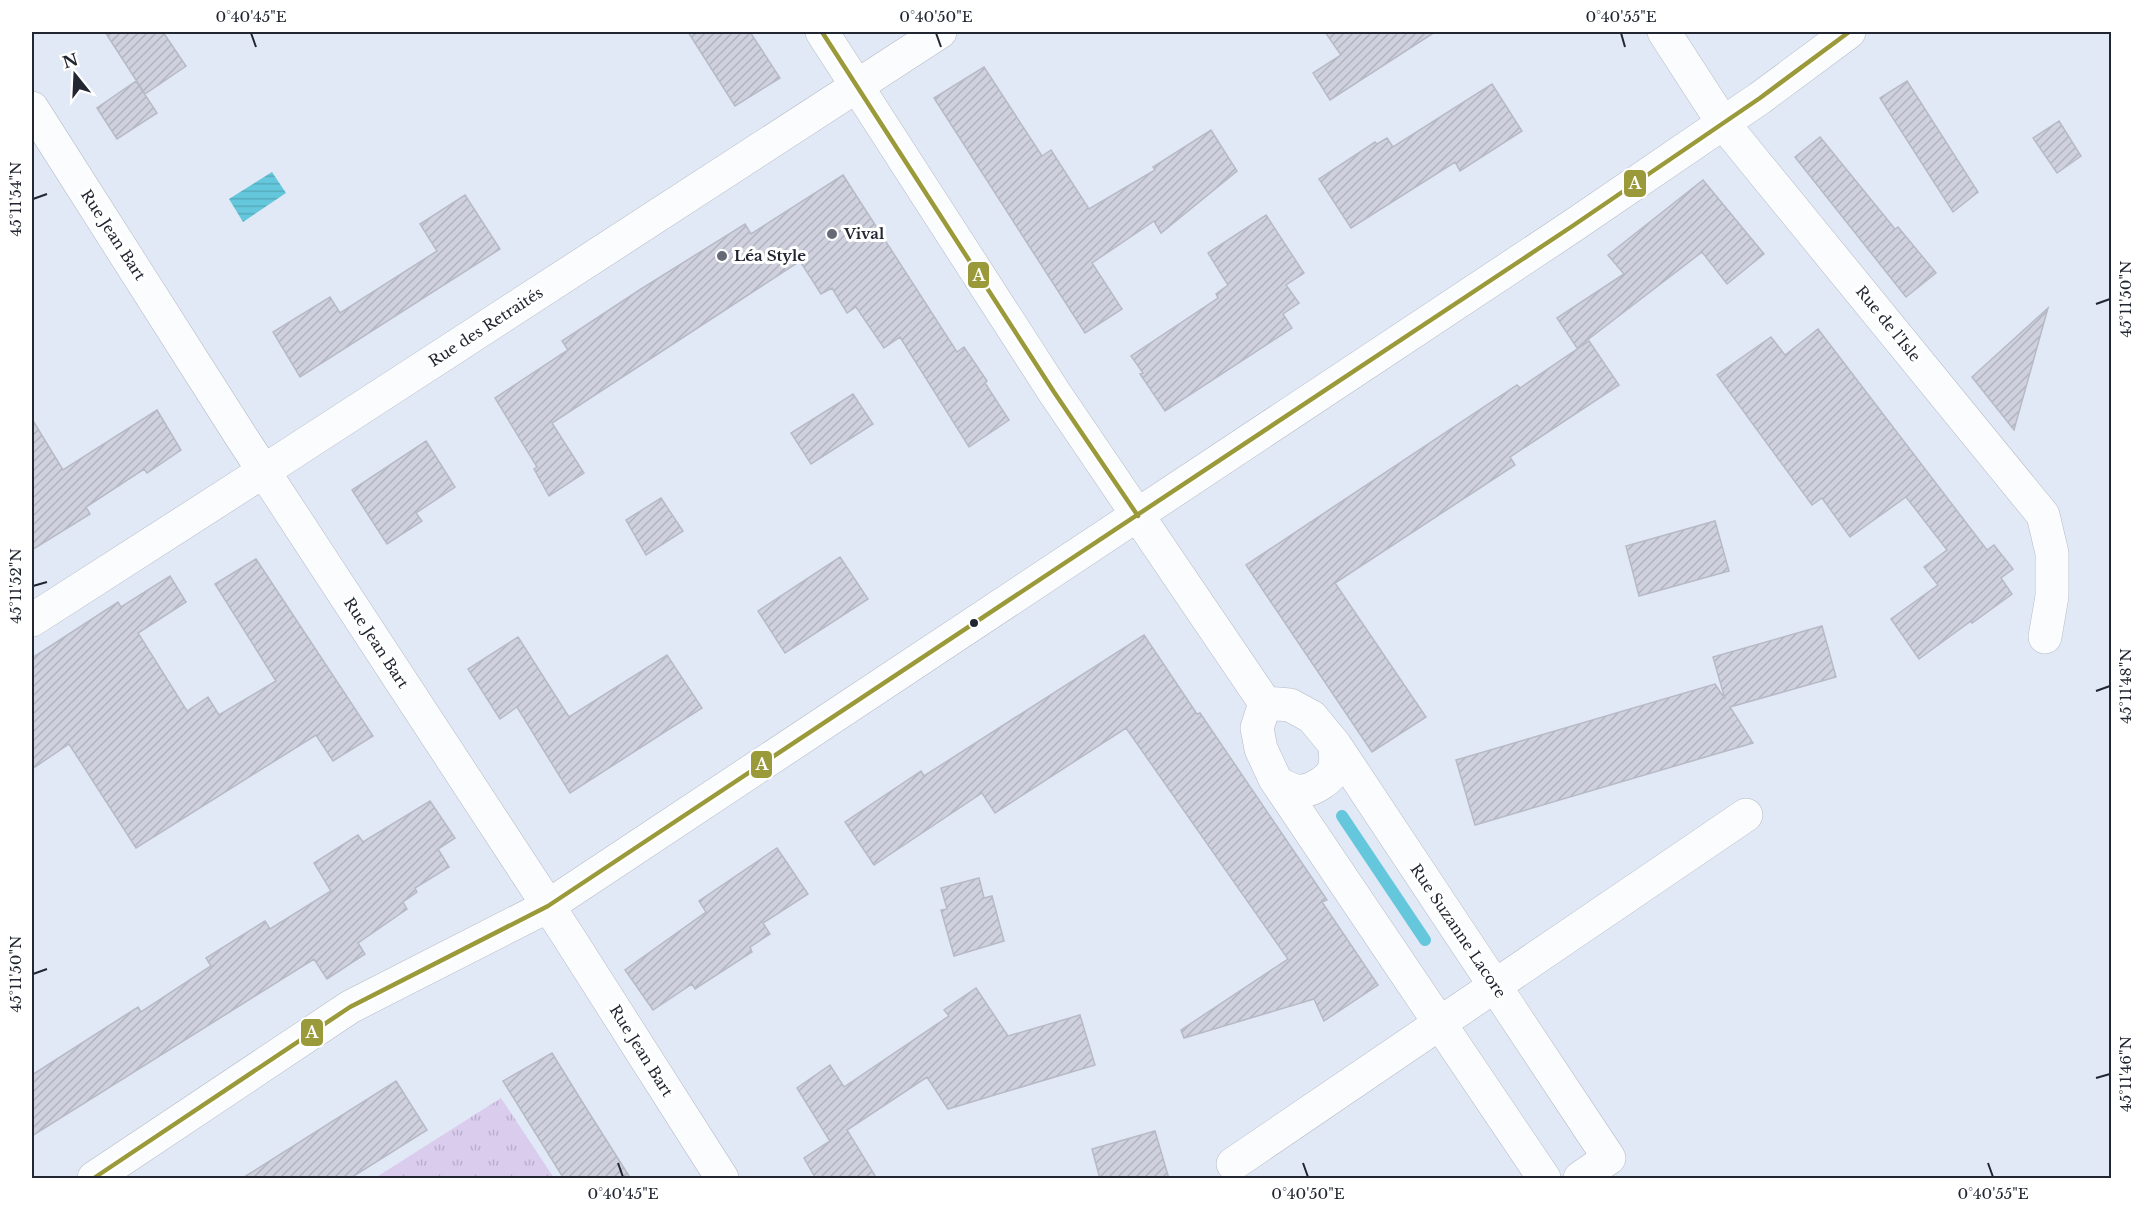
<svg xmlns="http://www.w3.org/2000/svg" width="2143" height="1210" font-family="'Libre Baskerville',serif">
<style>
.park{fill:url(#park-tufts)}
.water{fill:url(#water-rules)}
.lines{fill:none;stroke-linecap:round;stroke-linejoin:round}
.stream{stroke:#65c7dc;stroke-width:12}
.building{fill:url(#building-hatch);stroke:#b7bac6;stroke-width:1.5}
.street-casing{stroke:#b4bac5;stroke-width:34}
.street{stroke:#fbfcfe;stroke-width:33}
.bus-1-casing{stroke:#fff;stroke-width:9}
.bus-1{stroke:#9b9a3b;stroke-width:4.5}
.ticks{fill:none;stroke:#212631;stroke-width:2}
.poi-dot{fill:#656a76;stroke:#fff;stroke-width:2}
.bus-dot{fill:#212631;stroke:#fff;stroke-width:2}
.labels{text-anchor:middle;stroke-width:6;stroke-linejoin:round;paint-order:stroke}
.poi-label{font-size:15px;font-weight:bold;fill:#212631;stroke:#fff;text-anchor:start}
.street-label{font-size:15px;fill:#212631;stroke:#fff}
.line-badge{stroke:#fff;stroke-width:2}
.badge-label{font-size:16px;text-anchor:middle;font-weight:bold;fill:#fff}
.neatline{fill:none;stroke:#212631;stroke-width:2}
.ticks-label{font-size:15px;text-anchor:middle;fill:#212631}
</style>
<defs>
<pattern id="park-tufts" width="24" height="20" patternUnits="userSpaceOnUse" patternTransform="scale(1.5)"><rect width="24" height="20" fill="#d9cced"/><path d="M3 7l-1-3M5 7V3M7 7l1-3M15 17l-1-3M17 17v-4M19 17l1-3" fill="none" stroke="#baafcc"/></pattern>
<pattern id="water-rules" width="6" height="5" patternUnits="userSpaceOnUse" patternTransform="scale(1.5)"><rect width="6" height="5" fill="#65c7dc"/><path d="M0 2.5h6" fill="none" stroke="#57abbd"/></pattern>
<pattern id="building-hatch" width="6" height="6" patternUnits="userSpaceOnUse" patternTransform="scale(1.5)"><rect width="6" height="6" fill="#cfd2de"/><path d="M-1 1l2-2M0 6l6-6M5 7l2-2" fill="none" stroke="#b1b4bf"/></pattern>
</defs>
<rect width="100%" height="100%" fill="#e2e9f6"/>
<path class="park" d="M501 1098 554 1178H375Z"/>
<path class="water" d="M272 172 286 193 243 222 229 199Z"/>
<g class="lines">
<path class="stream" d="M1342 816 1425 940"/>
</g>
<path class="building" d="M105 32H163L186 66 145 94Z
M688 32H750L780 78 735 106Z
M1325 32H1435L1330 100 1313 73 1341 55Z
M984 67 1042 156 1051 150 1089 209 1155 170 1153 167 1211 130 1237 171 1161 233 1154 221 1092 263 1122 309 1085 333 934 98Z
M136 81 157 113 117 139 97 108Z
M1907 81 1978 192 1953 212 1880 98Z
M1492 84 1522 131 1460 171 1455 162 1351 228 1319 179 1375 142 1377 144 1387 138 1393 147Z
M2059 121 2081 156 2057 173 2033 138Z
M1820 137 1895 229 1898 227 1936 273 1906 297 1795 157Z
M843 175 957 352 964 347 987 381 985 383 1009 420 969 447 900 337 884 348 856 307 847 313 832 288 821 294 800 261 552 423 584 473 549 496 534 469 537 467 495 398 568 350 562 341 641 289 745 224 751 234Z
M1703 180 1764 254 1727 284 1702 252 1577 348 1557 318 1624 274 1608 255Z
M465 195 500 249 300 377 273 332 330 297 340 313 437 251 420 224Z
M1266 215 1304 273 1286 285 1299 303 1283 314 1292 328 1165 411 1140 374 1143 373 1131 356 1218 298 1216 294 1228 285 1208 253Z
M2048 308 2014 430 1972 377Z
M1818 329 1987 550 1994 545 2013 569 2001 578 2012 594 1972 623 1971 621 1919 659 1891 619 1938 585 1924 567 1947 550 1906 497 1850 537 1822 498 1812 505 1717 375 1771 337 1785 355Z
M1589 341 1619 385 1510 457 1515 465 1335 583 1426 717 1372 752 1246 565 1517 385 1520 388Z
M853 394 873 424 811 464 791 433Z
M157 410 181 450 147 473 144 469 86 507 90 514 32 550V419L63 470Z
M426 441 455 487 416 513 422 521 387 544 352 490Z
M661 498 683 531 646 555 626 520Z
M1715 521 1729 571 1639 596 1626 546Z
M840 557 868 599 785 653 758 611Z
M256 559 373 736 333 761 316 735 136 848 69 744 32 769V658L118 602 121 607 170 576 186 602 138 633 187 711 208 697 219 715 276 681 215 584Z
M1822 626 1836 677 1730 707 1753 743 1475 825 1456 760 1715 684 1725 699 1713 657Z
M1144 635 1197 714 1200 713 1327 900 1322 902 1378 985 1324 1021 1314 999 1184 1038 1181 1030 1288 959 1126 728 995 813 982 793 874 865 845 822 921 771 924 776Z
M518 637 569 717 667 655 702 708 570 793 517 707 500 719 468 669Z
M430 801 455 838 438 849 449 867 415 888 417 892 403 902 407 909 358 943 365 954 327 979 314 959 32 1136V1075L138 1007 141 1012 211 966 206 958 265 921 270 929 331 891 314 863 358 835 363 842Z
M777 848 808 894 763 923 770 934 750 947 752 952 695 989 692 984 653 1010 625 970 706 912 699 901Z
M979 878 984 898 992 896 1004 941 954 956 941 910 947 909 941 888Z
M976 988 1008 1036 1080 1015 1095 1065 948 1109 927 1077 847 1130 877 1179H816L804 1158 830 1141 797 1088 830 1065 844 1087 949 1016 944 1010Z
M552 1053 586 1108 631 1179H564L503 1081Z
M396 1081 427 1130 349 1179H241Z
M1155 1131 1169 1179H1100L1092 1149Z"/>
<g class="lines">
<g class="street-casing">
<path id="street" d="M822 32 1054 392 1265 703
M1664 32 1723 123 2043 515 2052 553V596L2045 637
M32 108 242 438 568 936 722 1178
M32 620 264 471 940 32
M1265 703 1290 705 1312 717 1335 745 1609 1158 1580 1178
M1265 703 1257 728 1261 749 1275 779 1544 1178
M1279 784C1286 787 1294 792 1302 791 1313 790 1330 780 1334 769 1337 762 1335 753 1335 745
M1233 1164 1746 815
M94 1178 350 1007 548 906 1571 227 1760 98 1849 32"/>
</g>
<use href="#street" class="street"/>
<g class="bus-1-casing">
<path id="bus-1" d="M822 32 1054 392 1138 516
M94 1178 350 1007 548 906 1571 227 1760 98 1849 32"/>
</g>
<use href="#bus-1" class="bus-1"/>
</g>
<path class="ticks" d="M251 33 256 47M936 33 941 47M1621 33 1625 47M33 199 47 194M2096 304 2110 299M33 586 47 582M2096 691 2110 686M33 974 47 969M2096 1078 2110 1074M618 1163 623 1177M1303 1163 1308 1177M1988 1163 1993 1177"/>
<g class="poi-dot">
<circle cx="832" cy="234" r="6"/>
<circle cx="722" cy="256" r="6"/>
</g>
<circle class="bus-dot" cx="974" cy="623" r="5"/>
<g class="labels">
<g class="poi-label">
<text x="844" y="239">Vival</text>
<text x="734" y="261">Léa Style</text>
</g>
<g class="street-label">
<text transform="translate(113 235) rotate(57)" y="5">Rue Jean Bart</text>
<text transform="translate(1888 324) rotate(51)" y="5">Rue de l'Isle</text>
<text transform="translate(486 327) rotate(-33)" y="5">Rue des Retraités</text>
<text transform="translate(376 643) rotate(57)" y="5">Rue Jean Bart</text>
<text transform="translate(1458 931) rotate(56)" y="5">Rue Suzanne Lacore</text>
<text transform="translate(641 1051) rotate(58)" y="5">Rue Jean Bart</text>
</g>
</g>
<g class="line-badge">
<rect x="1623" y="169" width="24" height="29" rx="6" fill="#9b9a3b"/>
<rect x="967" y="261" width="23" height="28" rx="6" fill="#9b9a3b"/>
<rect x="750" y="750" width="23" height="29" rx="6" fill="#9b9a3b"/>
<rect x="300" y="1018" width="24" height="29" rx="6" fill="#9b9a3b"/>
</g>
<g class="badge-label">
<text x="1635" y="189">A</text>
<text x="979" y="281">A</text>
<text x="762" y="770">A</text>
<text x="312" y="1038">A</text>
</g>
<rect width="2143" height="1210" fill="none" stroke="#ffffff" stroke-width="66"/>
<g transform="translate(75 75) rotate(342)" stroke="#ffffff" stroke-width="4.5" paint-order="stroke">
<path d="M0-4.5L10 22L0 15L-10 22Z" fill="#212631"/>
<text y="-9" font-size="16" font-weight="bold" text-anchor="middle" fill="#212631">N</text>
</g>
<rect x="33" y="33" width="2077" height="1144" class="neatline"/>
<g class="ticks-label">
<text x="251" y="22">0°40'45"E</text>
<text x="936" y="22">0°40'50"E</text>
<text x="1621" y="22">0°40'55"E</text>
<text transform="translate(16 199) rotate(-90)" y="5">45°11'54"N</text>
<text transform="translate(2126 299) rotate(-90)" y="5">45°11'50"N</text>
<text transform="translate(16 586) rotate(-90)" y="5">45°11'52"N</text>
<text transform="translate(2126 686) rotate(-90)" y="5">45°11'48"N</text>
<text transform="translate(16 974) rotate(-90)" y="5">45°11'50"N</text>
<text transform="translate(2126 1074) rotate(-90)" y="5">45°11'46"N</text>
<text x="623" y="1199">0°40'45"E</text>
<text x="1308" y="1199">0°40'50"E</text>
<text x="1993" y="1199">0°40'55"E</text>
</g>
</svg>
